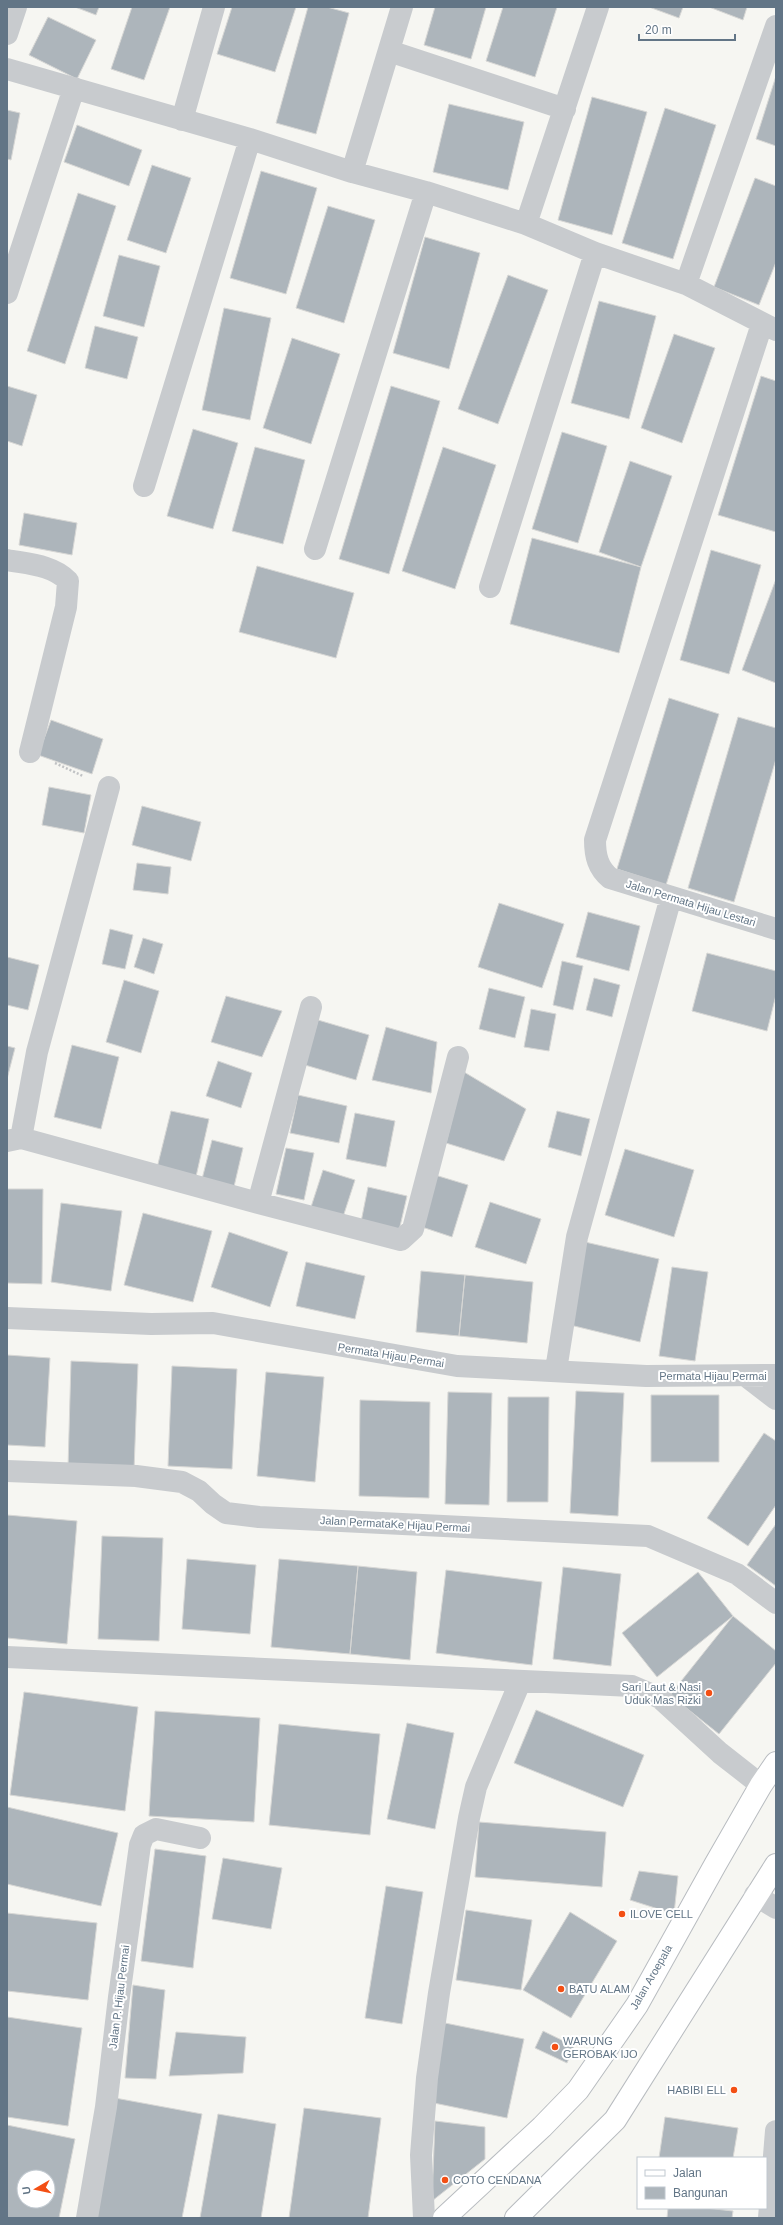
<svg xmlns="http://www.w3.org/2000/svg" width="783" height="2225" font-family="Helvetica,sans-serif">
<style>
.building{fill:#adb5bb;stroke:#d7d7d5;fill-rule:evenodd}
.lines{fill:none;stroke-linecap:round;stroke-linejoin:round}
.primary-casing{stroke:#b8bcc0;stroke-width:24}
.path{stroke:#c0c2c4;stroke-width:2.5;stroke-dasharray:2 2;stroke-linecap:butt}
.street{stroke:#c8cbce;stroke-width:22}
.primary{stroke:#fff;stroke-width:22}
.poi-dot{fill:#f34f14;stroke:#fff;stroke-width:1.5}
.labels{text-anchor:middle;stroke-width:4;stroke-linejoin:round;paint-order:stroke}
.street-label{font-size:11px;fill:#627586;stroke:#fff}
.poi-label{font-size:11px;fill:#627586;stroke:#fff;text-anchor:start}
</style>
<rect width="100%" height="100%" fill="#f6f6f2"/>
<path class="building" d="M75 7H99L96 15Z
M132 7H170L144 80 111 69Z
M232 7H296L275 72 217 54Z
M308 7H327L349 13 316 134 276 123Z
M435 7H486L471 59 424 45Z
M503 7H557L535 77 486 61Z
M649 7H683L679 18Z
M709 7H747L743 20Z
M48 17 96 40 77 79 29 55Z
M776 76V146L756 139Z
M592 97 647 112 612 235 558 220Z
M449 104 524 122 508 190 433 172Z
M665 108 716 125 673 259 622 243Z
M7 110 20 113 11 160 7 159Z
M77 125 142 150 129 186 64 162Z
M152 165 191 178 166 253 127 240Z
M261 171 317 188 286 294 230 278Z
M755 178 776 186V262L759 305 714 287Z
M78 193 116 206 65 364 27 351Z
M328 206 375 220 344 323 296 308Z
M425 237 480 253 449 369 393 353Z
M119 255 160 266 144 327 103 316Z
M508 275 548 290 498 424 458 409Z
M599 301 656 316 629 419 571 403Z
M224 308 271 318 250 420 202 410Z
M95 326 138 337 127 379 85 368Z
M674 334 715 348 682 443 641 428Z
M292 338 340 354 311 444 263 428Z
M761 376 776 381V532L718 515Z
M7 386 37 395 22 446 7 441Z
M391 386 440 401 389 574 339 559Z
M193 429 238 443 213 529 167 516Z
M562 432 607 446 578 543 532 529Z
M255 447 305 460 283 544 232 531Z
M443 447 496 465 455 589 402 571Z
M630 461 672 476 641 567 599 552Z
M24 513 77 523 72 555 19 545Z
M532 538 641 567 619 653 510 624Z
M711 550 761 565 729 674 680 660Z
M257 566 354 593 336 658 239 632Z
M776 579V683L742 670Z
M669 698 719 714 666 885 617 869Z
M738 717 776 728V759L734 902 688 888Z
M51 720 103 739 92 774 38 755Z
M49 787 91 795 84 833 42 825Z
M142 806 201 822 191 861 132 845Z
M137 863 171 867 168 894 133 890Z
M499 903 564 924 542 988 478 967Z
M588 912 640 926 629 971 576 957Z
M110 929 133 935 125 969 102 964Z
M143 938 163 944 154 974 134 967Z
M707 953 776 971V995L767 1031 692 1011Z
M7 957 39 965 28 1010 7 1005Z
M562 961 583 966 573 1010 553 1005Z
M594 978 620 985 612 1017 586 1010Z
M124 980 159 991 141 1053 106 1042Z
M489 988 525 997 515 1038 479 1029Z
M226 996 282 1011 262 1057 211 1042Z
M531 1009 556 1014 549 1051 524 1047Z
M318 1020 369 1035 356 1080 305 1065Z
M386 1027 437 1042 431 1093 372 1080Z
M72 1045 119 1057 101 1129 54 1117Z
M7 1046 15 1048 7 1079Z
M218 1061 252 1073 241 1108 206 1096Z
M464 1072 526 1109 504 1161 446 1143Z
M298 1095 347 1106 339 1143 290 1133Z
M171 1111 209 1119 195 1181 156 1172Z
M557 1111 590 1119 581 1156 548 1147Z
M355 1113 395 1121 386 1167 346 1159Z
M212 1140 243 1148 233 1191 201 1183Z
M286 1148 314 1153 304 1200 276 1194Z
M625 1149 694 1170 674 1237 605 1215Z
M323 1170 355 1180 343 1217 311 1207Z
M435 1175 468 1185 452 1237 419 1226Z
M368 1187 407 1196 398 1235 360 1227Z
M7 1189H43L42 1284 7 1283Z
M490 1202 541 1219 526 1264 475 1247Z
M61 1203 122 1211 111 1291 51 1282Z
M143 1213 212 1231 193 1302 124 1285Z
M229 1232 288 1252 270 1307 211 1287Z
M585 1242 659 1259 640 1342 566 1324Z
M306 1262 365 1276 355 1319 296 1306Z
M672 1267 708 1272 695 1361 659 1356Z
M421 1271 465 1275 459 1336 416 1332Z
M465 1275 533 1282 527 1343 459 1336Z
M7 1355 50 1358 45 1447 7 1445Z
M71 1361 138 1364 134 1470 68 1468Z
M172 1366 237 1369 232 1469 168 1466Z
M266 1372 324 1377 315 1482 257 1476Z
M576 1391 624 1393 618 1516 570 1513Z
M448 1392 492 1393 489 1505 445 1504Z
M651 1395H719V1462H651Z
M508 1397H549L548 1502H507Z
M360 1400 430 1402 429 1498 359 1496Z
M764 1433 776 1441V1505L748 1546 707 1518Z
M7 1515 77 1521 67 1644 7 1638Z
M776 1524V1586L747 1565Z
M102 1536 163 1538 159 1641 98 1639Z
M187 1559 256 1565 250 1634 182 1629Z
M279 1559 358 1566 350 1654 271 1647Z
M358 1566 417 1572 410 1660 350 1654Z
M563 1567 621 1574 611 1666 553 1659Z
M446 1570 542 1582 532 1665 436 1653Z
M698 1572 733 1616 657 1677 622 1633Z
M733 1616 776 1651V1663L719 1734 670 1695Z
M24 1692 138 1707 125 1811 10 1795Z
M536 1710 644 1755 623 1807 514 1763Z
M155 1711 260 1718 254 1822 149 1816Z
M407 1723 454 1733 435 1829 387 1819Z
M279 1724 380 1734 370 1835 269 1825Z
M7 1807 118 1833 101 1906 7 1884Z
M479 1822 606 1832 602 1887 475 1877Z
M155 1849 206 1856 193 1968 141 1961Z
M223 1858 282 1868 271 1929 212 1919Z
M639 1871 678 1876 674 1914 630 1900Z
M386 1886 423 1892 402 2024 365 2018Z
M466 1910 532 1920 521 1990 456 1980Z
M570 1912 617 1941 571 2018 523 1990Z
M7 1913 97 1923 88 2000 7 1991Z
M133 1985 165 1990 156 2079 125 2078Z
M7 2017 82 2028 68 2126 7 2117Z
M445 2023 524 2039 507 2118 429 2102Z
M543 2031 574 2046 567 2063 535 2048Z
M176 2032 246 2037 243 2073 169 2076Z
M115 2098 202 2114 182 2218H92Z
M304 2108 381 2118 368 2218H289Z
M218 2114 276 2124 261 2218H200Z
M665 2117 738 2128 733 2158H659Z
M435 2121 485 2127V2159L432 2201Z
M7 2125 75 2139 59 2218H7ZM24 2177H48V2201H24Z
M668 2208H705L733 2211 732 2218H667Z"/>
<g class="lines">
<g class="primary-casing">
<path id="primary" d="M444 2218 542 2127 578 2090 637 2005 715 1865 761 1785 776 1763
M516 2218 615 2120 776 1865"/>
</g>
<path class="path" d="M55 763 83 776"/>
<path class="street" d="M7 34 16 7
M389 51 565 109
M7 69 250 139 352 172 426 192 526 224 595 253 686 284 776 330
M182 120 214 7
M352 172 402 7
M526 224 598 7
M686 284 776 26
M7 293 74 88
M762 324 595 840C595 856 598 868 610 878L776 929
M144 486 250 139
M315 549 426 192
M7 560C28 564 53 565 68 581L66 607 30 752
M490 587 595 253
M21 1138 37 1052 109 787
M7 1141 21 1138 258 1203 401 1240 413 1229 458 1057
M258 1203 311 1007
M7 1318 151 1324 213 1323 457 1366 646 1376 776 1375
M556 1370 577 1237 671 897
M746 1376 776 1399
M7 1471 136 1476 182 1482 199 1491 213 1504 226 1513 259 1517 648 1536 737 1574 776 1603
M7 1657 632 1686 660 1698 720 1753 761 1785
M755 1895 776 1908
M87 2218 106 2107 119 1997 140 1845 144 1835 156 1829 200 1838
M424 2218 421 2155 427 2078 439 1993 469 1818 476 1787 520 1682
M769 2218 776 2131"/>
<use href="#primary" class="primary"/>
</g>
<g class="poi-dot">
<circle cx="709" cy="1693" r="4"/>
<circle cx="622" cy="1914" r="4"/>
<circle cx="561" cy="1989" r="4"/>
<circle cx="555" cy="2047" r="4"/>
<circle cx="734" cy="2090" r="4"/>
<circle cx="445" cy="2180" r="4"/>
</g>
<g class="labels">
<g class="street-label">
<text transform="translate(691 903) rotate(17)" y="4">Jalan Permata Hijau Lestari</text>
<text transform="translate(391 1355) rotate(9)" y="4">Permata Hijau Permai</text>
<text x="713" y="1380">Permata Hijau Permai</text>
<text transform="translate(395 1524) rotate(3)" y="4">Jalan PermataKe Hijau Permai</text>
<text transform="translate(651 1977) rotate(-60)" y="4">Jalan Aroepala</text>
<text transform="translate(119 1997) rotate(-83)" y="4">Jalan P. Hijau Permai</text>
</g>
<g class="poi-label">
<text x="701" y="1691" text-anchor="end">Sari Laut &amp; Nasi<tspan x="701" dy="13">Uduk Mas Rizki</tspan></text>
<text x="630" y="1918">ILOVE CELL</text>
<text x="569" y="1993">BATU ALAM</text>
<text x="563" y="2045">WARUNG<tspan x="563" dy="13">GEROBAK IJO</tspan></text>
<text x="726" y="2094" text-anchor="end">HABIBI ELL</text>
<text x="453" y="2184">COTO CENDANA</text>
</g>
</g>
<rect width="783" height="2225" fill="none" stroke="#627586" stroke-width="16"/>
<rect x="637" y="2157" width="130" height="52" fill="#ffffff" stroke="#c0c8cf"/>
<rect x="645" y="2170" width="20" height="6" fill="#ffffff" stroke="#c0c8cf"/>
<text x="673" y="2177" font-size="12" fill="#627586">Jalan</text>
<rect x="645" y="2187" width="20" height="12" fill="#adb5bb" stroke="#c0c8cf"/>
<text x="673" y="2197" font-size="12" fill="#627586">Bangunan</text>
<g transform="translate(36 2189) rotate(261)"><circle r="19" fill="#ffffff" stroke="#c0c8cf"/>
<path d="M0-3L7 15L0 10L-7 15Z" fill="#f34f14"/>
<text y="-6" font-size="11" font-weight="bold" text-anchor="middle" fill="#627586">U</text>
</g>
<path d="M639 34v6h96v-6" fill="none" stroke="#627586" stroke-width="2"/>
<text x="645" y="34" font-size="12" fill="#627586" stroke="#ffffff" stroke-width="3" paint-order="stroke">20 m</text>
</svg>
